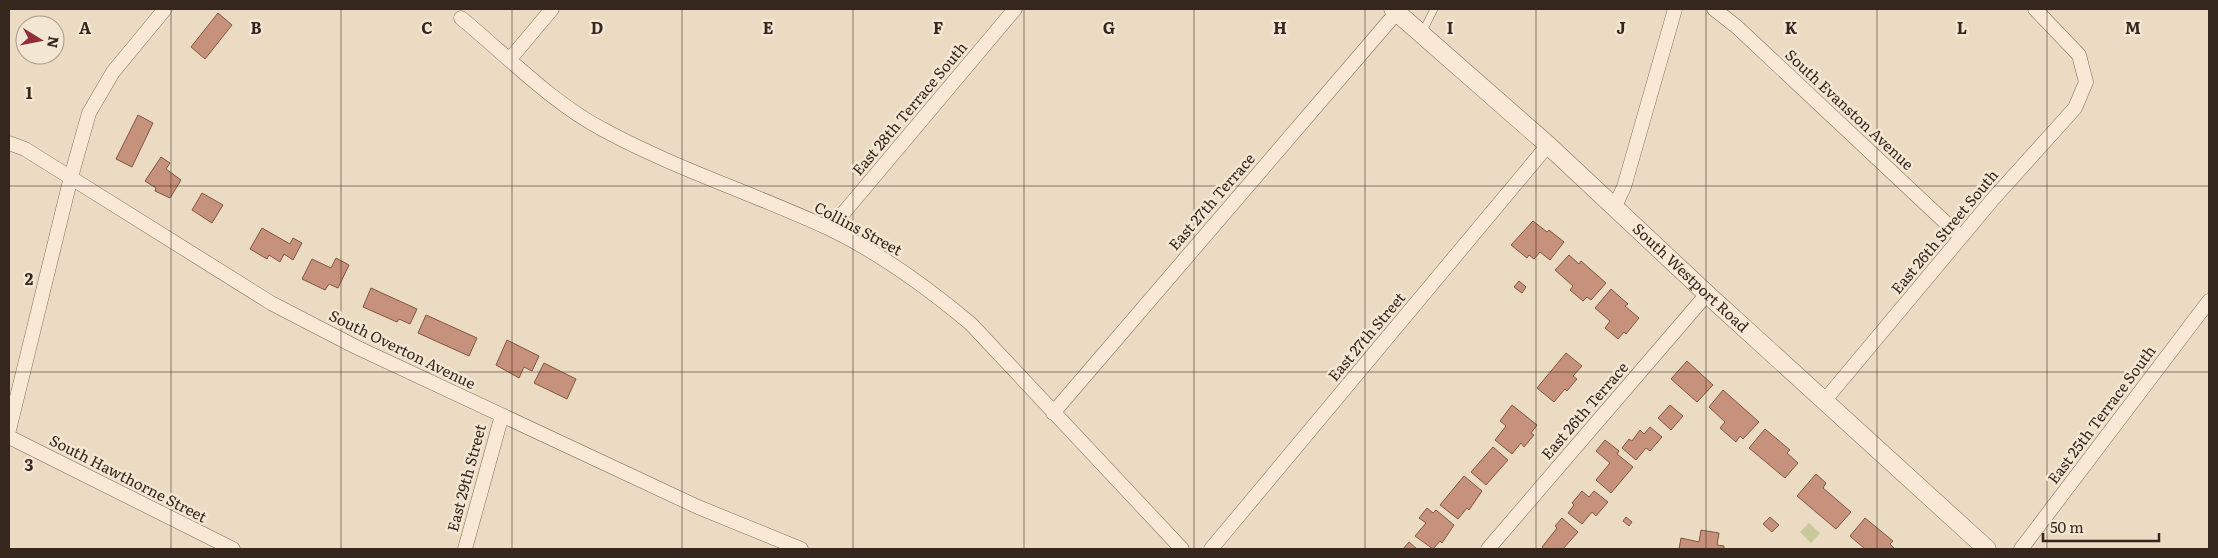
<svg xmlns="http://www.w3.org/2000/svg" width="2218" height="558" font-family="Literata,serif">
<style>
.green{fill:#c8c898}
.building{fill:#c7927b;stroke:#825542}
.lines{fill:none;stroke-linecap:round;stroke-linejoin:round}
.service-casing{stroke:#846c5b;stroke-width:8}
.minor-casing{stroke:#846c5b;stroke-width:15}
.tertiary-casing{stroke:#846c5b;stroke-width:19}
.service{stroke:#f7e9d6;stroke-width:7}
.minor{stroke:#f7e9d6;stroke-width:14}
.tertiary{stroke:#f7e9d6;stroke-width:18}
.grid{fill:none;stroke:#35271e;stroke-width:1;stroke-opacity:0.55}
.labels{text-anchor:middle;stroke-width:5;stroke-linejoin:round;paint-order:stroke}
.street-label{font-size:15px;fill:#35271e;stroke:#f3e6d2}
.grid-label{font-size:16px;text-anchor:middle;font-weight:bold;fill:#35271e;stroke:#f3e6d2;stroke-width:5;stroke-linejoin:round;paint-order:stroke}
</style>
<rect width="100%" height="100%" fill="#ebdbc3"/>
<path class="green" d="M1809 523 1820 533 1811 543 1800 532Z"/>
<path class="building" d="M218 13 232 25 205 59 191 47Z
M138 115 153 123 132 167 116 159Z
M161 157 170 163 166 169 181 180 170 198 155 191 156 188 145 181Z
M202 193 223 205 212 223 192 210Z
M1533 221 1547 232 1549 230 1564 242 1550 260 1540 252 1534 259 1529 255 1527 258 1511 245Z
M262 228 290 244 293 238 302 243 293 260 284 254 280 262 269 255 267 259 250 249Z
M1569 255 1579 264 1581 261 1606 283 1591 300 1587 297 1583 301 1570 290 1573 286 1555 270Z
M336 258 349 265 338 288 329 284 325 290 302 279 312 259 331 268Z
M1519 281 1526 287 1522 293 1514 287Z
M371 288 417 309 410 324 399 319 397 322 363 307Z
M1611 289 1628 304 1625 306 1639 318 1626 334 1624 332 1618 339 1605 328 1610 321 1595 308Z
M426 315 477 338 469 356 418 333Z
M507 340 539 356 532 371 524 367 519 378 496 365Z
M1566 353 1582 366 1573 376 1577 379 1567 391 1565 389 1554 402 1537 388Z
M1687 361 1713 385 1697 402 1671 379Z
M544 363 576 379 567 399 534 383Z
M1723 390 1759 422 1743 439 1740 436 1736 442 1720 428 1725 422 1709 407Z
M1512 405 1537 425 1531 433 1534 435 1524 447 1521 443 1512 454 1495 440 1506 426 1500 421Z
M1670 405 1683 416 1671 430 1658 418Z
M1650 427 1662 437 1650 451 1646 448 1636 460 1622 448 1629 439 1632 441 1640 430 1644 434Z
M1765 429 1790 450 1787 453 1798 463 1785 478 1749 448Z
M1605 440 1619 451 1617 454 1633 467 1611 493 1596 480 1610 463 1596 451Z
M1493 447 1508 460 1486 485 1471 472Z
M1816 474 1826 483 1823 488 1851 512 1836 529 1797 496Z
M1464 476 1482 491 1469 510 1467 508 1458 519 1440 505Z
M1582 491 1589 497 1594 491 1608 502 1596 516 1592 512 1582 524 1568 513 1574 505 1572 503Z
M1427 508 1433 513 1436 510 1454 525 1442 543 1440 541 1433 549 1415 536 1426 523 1419 518Z
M1626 517 1632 522 1629 526 1623 521Z
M1770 517 1779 525 1772 532 1763 524Z
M1562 518 1578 532 1563 549H1544L1542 547 1557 528 1555 526Z
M1865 518 1893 541 1890 544 1895 549H1865L1850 536Z
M1701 530 1719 533 1717 545 1724 546V549H1679L1681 538 1699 542Z
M1409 542 1417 549H1403Z"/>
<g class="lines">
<g class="service-casing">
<path id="service" d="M1422 33 1434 9"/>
</g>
<g class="minor-casing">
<path id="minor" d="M1714 9 1737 27 1961 237
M461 18C506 55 552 103 604 130 676 169 755 194 830 229 880 253 928 288 971 324L1182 549
M510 59 552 9
M9 143 25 149 271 303 356 347 698 507 801 549
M1614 208 1624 187 1675 9
M830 229 1015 9
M1825 400 1993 199 2075 108 2086 82 2079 55 2035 9
M1053 413 1397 12
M9 430 71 177 89 113 113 72 165 9
M9 437 233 549
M465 549 502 415
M1211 549 1548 145
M1488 549 1707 294
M2021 549 2209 301"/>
</g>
<g class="tertiary-casing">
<g id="tertiary">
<path id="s1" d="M1393 9 1548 145 1707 294 1987 549"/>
</g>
</g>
<use href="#service" class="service"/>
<use href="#minor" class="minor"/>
<use href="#tertiary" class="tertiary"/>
</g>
<path class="grid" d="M171 9V549M341 9V549M512 9V549M682 9V549M853 9V549M1024 9V549M1194 9V549M1365 9V549M1536 9V549M1706 9V549M1877 9V549M2047 9V549M9 186H2209M9 372H2209"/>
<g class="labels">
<g class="street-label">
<text transform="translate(910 109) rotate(-50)" y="5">East 28th Terrace South</text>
<text transform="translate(1849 110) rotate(43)" y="5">South Evanston Avenue</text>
<text transform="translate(1212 202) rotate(-49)" y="5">East 27th Terrace</text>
<text transform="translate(858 229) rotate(28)" y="5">Collins Street</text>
<text transform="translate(1945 232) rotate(-50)" y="5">East 26th Street South</text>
<text dy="5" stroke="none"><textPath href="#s1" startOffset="401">South Westport Road</textPath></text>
<text transform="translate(1367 337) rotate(-50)" y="5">East 27th Street</text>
<text transform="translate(402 350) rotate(26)" y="5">South Overton Avenue</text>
<text transform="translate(1585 411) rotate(-49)" y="5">East 26th Terrace</text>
<text transform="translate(2102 415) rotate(-53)" y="5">East 25th Terrace South</text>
<text transform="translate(467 478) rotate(-75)" y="5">East 29th Street</text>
<text transform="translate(128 479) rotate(27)" y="5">South Hawthorne Street</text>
</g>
</g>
<g class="grid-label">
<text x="85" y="34">A</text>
<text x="256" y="34">B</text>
<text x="427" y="34">C</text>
<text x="597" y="34">D</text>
<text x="768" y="34">E</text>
<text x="938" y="34">F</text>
<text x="1109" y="34">G</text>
<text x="1280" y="34">H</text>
<text x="1450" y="34">I</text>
<text x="1621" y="34">J</text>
<text x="1791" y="34">K</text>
<text x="1962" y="34">L</text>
<text x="2133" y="34">M</text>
<text x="29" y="99">1</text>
<text x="29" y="285">2</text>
<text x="29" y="471">3</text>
</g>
<rect width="2218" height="558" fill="none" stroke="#35271e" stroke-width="20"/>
<g transform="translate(40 40) rotate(100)"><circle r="24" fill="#f3e6d2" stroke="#a79a8a"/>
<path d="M0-4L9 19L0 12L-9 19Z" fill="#902f3a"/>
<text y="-8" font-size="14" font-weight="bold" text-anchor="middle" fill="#35271e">N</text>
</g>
<path d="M2043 533v8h116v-8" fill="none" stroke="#35271e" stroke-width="2.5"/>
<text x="2050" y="533" font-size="15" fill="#35271e" stroke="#f3e6d2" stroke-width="4" paint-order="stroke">50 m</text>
</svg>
